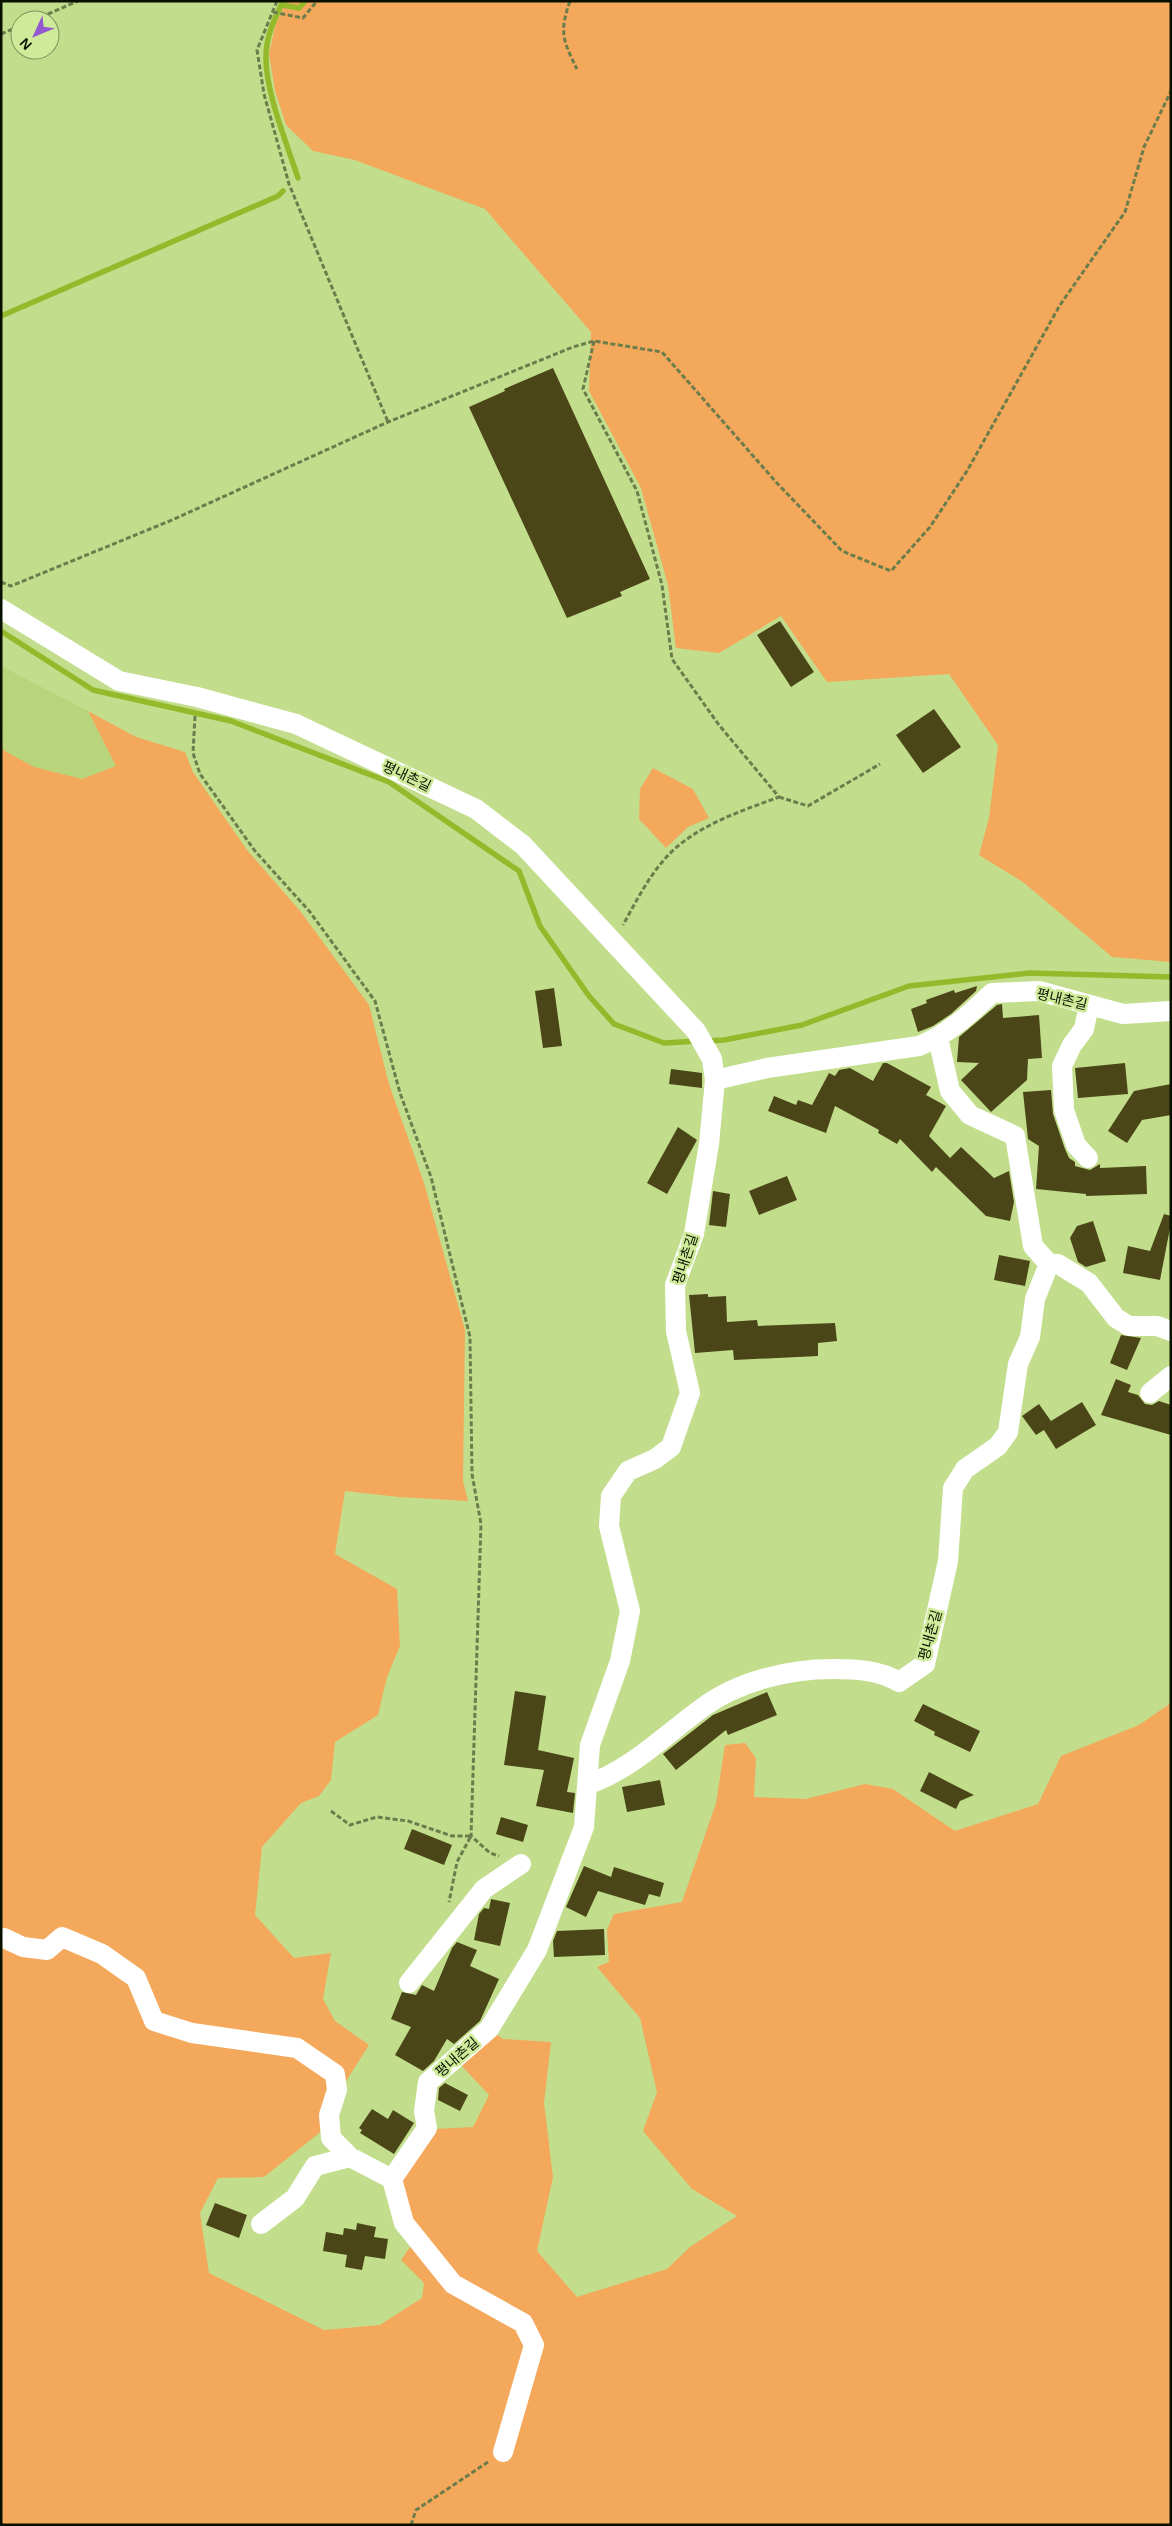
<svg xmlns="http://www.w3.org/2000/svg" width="1172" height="2526" font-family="Arial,'Noto Sans KR',sans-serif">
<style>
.built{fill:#b8d57c}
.green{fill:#f4a85b}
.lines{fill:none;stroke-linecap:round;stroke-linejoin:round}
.stream{stroke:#94ba2c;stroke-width:5.5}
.building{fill:#4a4617}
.path{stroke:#6a7d4a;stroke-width:3;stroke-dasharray:5 2.5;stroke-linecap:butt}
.minor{stroke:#fff;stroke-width:20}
.labels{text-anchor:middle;stroke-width:5;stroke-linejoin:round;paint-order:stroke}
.street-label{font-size:14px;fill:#081000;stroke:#cfeb99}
</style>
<rect width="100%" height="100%" fill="#c2de8d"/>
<path class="built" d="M1 666 88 711 116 766 82 779 34 767 3 750Z"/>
<path class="green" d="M286 1H1171V962L1112 957 1023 882 979 855 989 818 998 745 949 674 827 682 781 616 719 653 676 648 668 585 641 488 589 391 591 332 485 209 355 160 313 151 286 125 275 91 269 54 275 26Z
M88 711 136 737 185 752 193 772 247 850 301 912 369 1005 389 1084 424 1183 465 1330 463 1481 468 1501 399 1497 345 1491 335 1554 397 1589 400 1646 387 1677 378 1715 335 1742 331 1780 319 1796 301 1803 262 1847 255 1915 294 1958 331 1953 323 1999 335 2021 369 2045 341 2089 323 2130 264 2177 218 2178 200 2213 209 2273 324 2330 380 2325 422 2298 424 2283 401 2260 413 2243 399 2178 435 2129 473 2127 489 2095 458 2062 492 2031 503 2039 551 2042 544 2103 553 2177 537 2251 577 2297 667 2269 690 2247 737 2216 692 2189 643 2131 657 2092 640 2018 597 1967 609 1962 607 1930 614 1914 682 1902 716 1803 725 1745 745 1743 756 1758 754 1797 806 1799 865 1784 893 1789 955 1831 1038 1804 1061 1756 1139 1725 1171 1703V2525H1V737L3 750 34 767 82 779 116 766Z
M653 768 693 789 709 818 688 827 666 848 639 819 640 789Z"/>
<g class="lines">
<path class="stream" d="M283 1C275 18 266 36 266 56 265 91 287 144 298 178
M282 5 299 8 305 1
M1 316 278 196 283 191
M1 631 93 690 231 721 389 782 519 871 540 926 589 996 614 1024 664 1043 698 1041
M707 1041 724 1040 802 1025 909 986 1030 973 1171 977"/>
</g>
<path class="building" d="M553 368 650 579 620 592 622 596 567 618 469 407 505 391 504 389Z
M780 621 814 672 791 687 757 635Z
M934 709 961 747 923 773 896 735Z
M977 986 976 991 951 1014 933 1026 918 1032 911 1009 927 1003 926 1000 954 990 955 993Z
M554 988 562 1046 543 1048 535 991Z
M1002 1004 1003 1018 1039 1015 1042 1058 1028 1059 1027 1080 991 1112 961 1080 979 1063 957 1062 959 1037 997 1005Z
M883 1063H887L931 1087 926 1095 946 1106 929 1136 950 1158 961 1147 994 1178 1009 1171 1014 1202 1010 1221 986 1216 936 1167 932 1172 900 1139 897 1144 878 1133 879 1130 835 1106 826 1133 768 1111 774 1096 796 1105 798 1100 812 1105 829 1073 835 1076 839 1070 850 1068 873 1081Z
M1125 1063 1128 1094 1078 1098 1075 1068Z
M671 1069 702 1073V1088L669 1084Z
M1171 1084V1115L1142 1120 1127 1143 1108 1131 1134 1091Z
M1051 1090 1053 1114 1065 1149 1069 1158 1075 1162V1166L1090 1170 1100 1164V1168L1146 1166 1147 1194 1086 1196V1194L1036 1189 1039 1146 1028 1139 1023 1092Z
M678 1127 697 1140 667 1194 647 1183Z
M787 1176 797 1200 759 1215 749 1191Z
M713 1191 730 1194 726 1227 709 1225Z
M1164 1214 1171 1216V1223L1160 1280 1123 1273 1128 1246 1150 1251Z
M1093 1221 1106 1261 1086 1267 1078 1262 1070 1238 1077 1226Z
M999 1255 1030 1261 1025 1286 994 1280Z
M708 1294V1297L726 1296 727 1322 757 1320 758 1326 835 1323 837 1341 818 1343V1356L734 1360 733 1350 695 1353 689 1295Z
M1121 1335 1141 1338 1127 1370 1110 1363Z
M1116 1379 1131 1385 1128 1392 1138 1395 1145 1404 1152 1405 1159 1401 1171 1405V1435L1101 1415Z
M1082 1402 1096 1425 1056 1449 1044 1430 1036 1435 1022 1416 1039 1404 1051 1421Z
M515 1691 546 1696 538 1750 574 1758 567 1792 575 1793 573 1813 536 1806 544 1770 504 1765Z
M767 1692 777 1715 728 1735 726 1730 676 1770 663 1754 713 1715Z
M923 1704 980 1731 970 1752 934 1735 935 1732 914 1721Z
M929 1772 954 1785 974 1795 960 1801 956 1809 920 1791Z
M660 1780 665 1805 627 1812 622 1787Z
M501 1817 528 1825 523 1842 496 1834Z
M412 1829 452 1845 444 1865 404 1849Z
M584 1866 611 1877 614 1867 664 1883 660 1897 649 1894 645 1905 598 1891 586 1917 566 1907Z
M491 1899 510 1903 500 1946 474 1940 479 1914 484 1908 489 1909Z
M604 1929 605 1955 554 1957 553 1941 557 1931Z
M457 1942 477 1950 470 1966 499 1979 480 2021 454 2044 447 2039 434 2061 423 2071 395 2055 411 2027 391 2019 402 1992 416 1995 422 1985 434 1991 452 1948Z
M445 2083 468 2095 460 2111 438 2100 439 2088Z
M372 2109 388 2119 393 2110 414 2123 394 2154 360 2133 362 2130 359 2128Z
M215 2203 247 2215 239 2238 206 2225Z
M357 2223 376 2227 374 2237 388 2239 385 2259 365 2256 362 2270 345 2267 347 2255 323 2251 326 2232 343 2235 344 2228 356 2230Z"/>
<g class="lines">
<path class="path" d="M277 1 257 50 264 94 289 184 388 422
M570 1C559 32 563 41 577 69
M273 12 303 18 317 1
M34 20 78 1
M1 34 20 26
M594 341 583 389 637 491 662 585 672 659 719 725 779 797C744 810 707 822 678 846 653 867 638 898 623 925
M1 582 11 586 172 520 388 422 573 347 594 341 662 352 776 482 842 551 891 571 930 527 967 471 1060 305 1125 212 1144 147 1171 91
M195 716 193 753 200 774 255 851 310 912 375 1001 400 1093 431 1177 470 1337 472 1474 481 1524 471 1836 490 1853 499 1856
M779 797 808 806 880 764
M331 1811 350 1825 377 1817 408 1821 452 1836H471L457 1862 449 1902
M411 2525 416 2510 488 2462"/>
<path class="minor" d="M1 609 119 681 197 697 296 724 476 809 523 845 696 1031 712 1059 715 1080 709 1144 694 1234 675 1285 676 1331 690 1393 671 1447 655 1459 628 1471 611 1496 609 1526 630 1611 620 1661 590 1745 584 1827 537 1950 489 2029 428 2082 424 2111 427 2128 392 2179 350 2157 315 2166 295 2198 261 2224
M938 1038 950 1091 970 1115 1015 1136 1033 1246 1049 1264H1058L1089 1283 1116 1318 1129 1326H1157L1171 1331
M715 1080 767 1068 919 1046C948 1034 969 1015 992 993L1039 991 1123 1014 1171 1011
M1088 1158 1076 1145 1064 1110 1062 1066 1072 1045 1084 1029 1089 1005
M1150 1393 1171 1376
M589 1784C632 1769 666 1734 702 1708 738 1681 789 1669 833 1669 856 1669 879 1670 899 1682L925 1664 948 1561 953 1488 965 1469 998 1446 1008 1432 1018 1364 1030 1337 1035 1299 1049 1264
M4 1938 23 1947 47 1950 62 1937 102 1954 136 1978 154 2021 192 2033 297 2048 335 2074 337 2090 329 2115 331 2138 350 2157
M409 1983 484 1889 521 1864
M392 2179 404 2223 453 2284 523 2323 534 2345 503 2452"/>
</g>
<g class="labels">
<g class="street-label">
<text transform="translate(407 776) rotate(25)" y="5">평내촌길</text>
<text transform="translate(1062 999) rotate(13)" y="5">평내촌길</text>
<text transform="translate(685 1259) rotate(-72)" y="5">평내촌길</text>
<text transform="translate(930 1635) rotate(-74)" y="5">평내촌길</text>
<text transform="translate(457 2057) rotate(-41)" y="5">평내촌길</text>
</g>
</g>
<rect width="1172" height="2526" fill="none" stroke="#081000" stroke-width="5"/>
<g transform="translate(35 35) rotate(226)"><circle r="24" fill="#cfeb99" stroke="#7f935c"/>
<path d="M0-4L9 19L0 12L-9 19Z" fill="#9459d1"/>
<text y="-8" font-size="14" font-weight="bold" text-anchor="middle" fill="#081000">N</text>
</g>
</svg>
